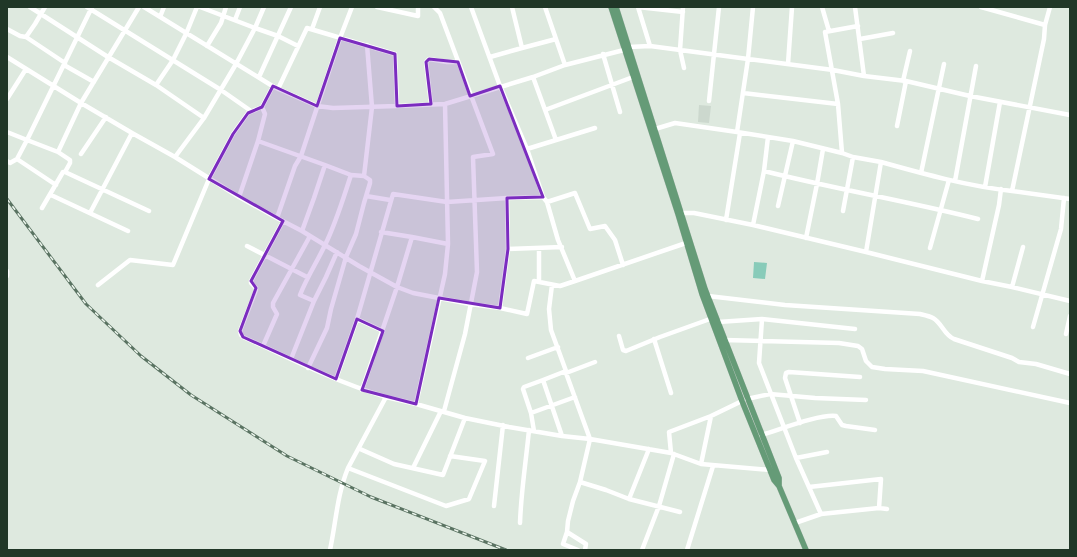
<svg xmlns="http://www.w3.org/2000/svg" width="1077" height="557" font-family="Figtree,sans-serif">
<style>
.built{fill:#ccd8ce}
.water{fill:#88cbb9}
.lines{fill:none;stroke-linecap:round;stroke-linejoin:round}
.major-casing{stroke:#c1c7c3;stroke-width:6}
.minor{stroke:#fff;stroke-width:4.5}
.major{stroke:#659b77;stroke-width:5.5}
.rail-casing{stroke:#5a7362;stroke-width:3}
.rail{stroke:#eef6ee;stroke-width:1.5;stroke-dasharray:4.5;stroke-linecap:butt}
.marked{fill:#7b2cbf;fill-opacity:0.2;stroke:#7b2cbf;stroke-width:3;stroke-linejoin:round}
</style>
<rect width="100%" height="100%" fill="#dee9df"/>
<path class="built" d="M699 105 711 106 709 123 698 122Z"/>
<path class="water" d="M754 262 767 263 765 279 753 278Z"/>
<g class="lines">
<g class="major-casing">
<path id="major" d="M611 7 678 214 702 294 742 401 774 480 779 486
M616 7 705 289 779 478V486L806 550"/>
</g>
<path class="minor" d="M30 7 108 57 156 85
M87 7 221 90 251 111
M92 7 27 140 58 152 81 103 139 7
M144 7 274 87 317 106 333 108 397 106
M200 7 255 28 236 64 204 118
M264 7 255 28 278 36 298 46
M352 7 340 38 301 156 295 166 277 218 302 231 359 266 397 287 413 293 470 304 500 308 527 314 534 281 560 286 575 281
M377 7 418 16V7
M434 7 440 13 493 154 473 157 477 272 465 334 444 411
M471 7 500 86 527 149 543 197 547 202 558 240 575 281 686 243
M512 7 522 48 556 39 545 7
M638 7 683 12
M638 7 650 46
M683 7 680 50 684 68
M822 7 829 31
M981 7 1045 25
M160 17 164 7
M235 20 240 7
M7 29 20 36 26 37 35 24 45 7
M312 29 320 7
M26 37 65 63
M556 39 565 65
M860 39 893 33
M207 46 221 23 226 7
M629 47 650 46 748 59 753 7
M603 54 620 112
M7 57 81 103 132 133 90 213
M490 57 522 48
M788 64 792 7
M64 65 94 82
M864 76 906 81 970 96 1070 115
M259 77 291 7
M533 77 556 140
M903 81 910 51
M278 89 307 28 395 54 397 106 445 104 533 77 565 65 624 50
M743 93 838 104
M7 99 26 69
M709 101 719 7
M431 104 426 62 429 59 447 62H458
M545 110 633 77
M897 126 906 81
M655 129 675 123 737 132 748 59 833 70 864 76 855 7
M7 132 27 140
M737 132 793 141 842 153 838 104 825 32 858 26
M132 133 175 157 204 118 156 85 173 60 186 34 197 7
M258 141 325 165 314 198 302 231
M527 149 595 128
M58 152 70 160V163L65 172
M81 154 106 117
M175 157 239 197 277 218
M17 159 56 185
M7 161 10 163 17 159 27 140
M881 162C924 174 967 186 1012 191L1044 39 1045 25 1050 7
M325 165 351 175C343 199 336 223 325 245 317 262 307 277 300 295L314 301 326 277 337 252
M764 171C835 189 907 201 978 219
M921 173 944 64
M364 176 372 107 367 45
M955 181 976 66
M985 187 1000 102
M1012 191 1070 199
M51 195 128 231
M366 196 390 200
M239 197 258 141 265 114 262 107
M507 198 543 197
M547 202 575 193 590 229 605 226 615 240 623 265
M778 206 793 141
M42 208 63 172H65L149 211
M843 211 853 157
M682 213H694L753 225 866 252 881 162 853 157 842 153
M726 220 740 133
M753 225 764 171 768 137
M310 236 273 303V307L277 314 263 346C303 365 343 384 386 397L348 468 446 506 469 499 485 461 450 456
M412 237 448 244
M806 238 817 184 823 149
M247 246 307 277
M930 248 949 180
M508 249 562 247
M866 252 982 281 1012 287 1070 301
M7 271V276
M982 281 999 205 1001 189
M539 282V248
M98 285 130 260 173 265 209 179 233 134 248 113 262 107 273 86
M552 285 549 309 551 330 566 371 543 380 562 436
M1012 287 1023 247
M708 296 785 305 920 314C924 315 929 316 933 318 942 323 944 335 954 339L1012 358 1019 362 1036 364 1070 374
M357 319 383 331
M762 319 759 363 796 458 821 514
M718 322 762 319 855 329
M1033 327 1061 229 1064 198
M1066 334 1070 316
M619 336 623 350 626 351 660 337 710 319
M654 339 671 393
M724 340 839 343 858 346 862 349 866 361 872 367 885 369 923 371 1070 403
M263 346 243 337 241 335 240 331 256 290V288L251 283V281L283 221
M528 358 558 347
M291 359 314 301
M308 368 327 328 331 309 346 257 356 234 364 203 370 183V180L364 176 351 175
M336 379 357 319 393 194 447 202 507 198 508 249 500 308
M362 390 397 287 412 237 381 232
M386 397 416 404 465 418 509 427 562 436 590 439 671 453 701 464 770 470
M747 399 770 394 815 398 866 400
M416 404 445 274 448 244 445 104
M531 413 575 397
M711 416 742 401
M800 423 785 378 786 373 789 372 860 377
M534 431 531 413 523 389 524 387 543 380
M761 435C779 430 819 414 836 416L842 425 846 426 875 430
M360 449 394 464 443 475 465 418
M671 453 669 432 711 416 701 464
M796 458 827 452
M413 468 441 411
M580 482 606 490 629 499 649 449
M629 499 680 512
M494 506 503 425
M879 508 887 509
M520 523C521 492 526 461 529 430
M795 523 821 514 879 508 881 479 809 487
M567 532 586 544 585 550
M330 550C336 522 337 495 348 468
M578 550 563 544 567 532 568 521 573 501 580 482 590 439 566 373 595 362
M642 550 659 506 674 454
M687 550 713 466"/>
<use href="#major" class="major"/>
<g class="rail-casing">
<path id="rail" d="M7 199 86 304 141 356 191 395 287 456 371 497 506 550"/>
</g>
<use href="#rail" class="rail"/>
</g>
<path class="marked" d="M340 38 395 54 397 106 431 104 426 62 429 59 458 62 470 96 500 86 543 197 507 198 508 249 500 308 439 298 416 404 362 390 383 331 357 319 336 379 243 337 240 331 256 288 251 281 283 221 209 179 233 134 248 113 262 107 273 86 317 106Z"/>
<rect width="1077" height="557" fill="none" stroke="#203727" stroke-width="16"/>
</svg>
